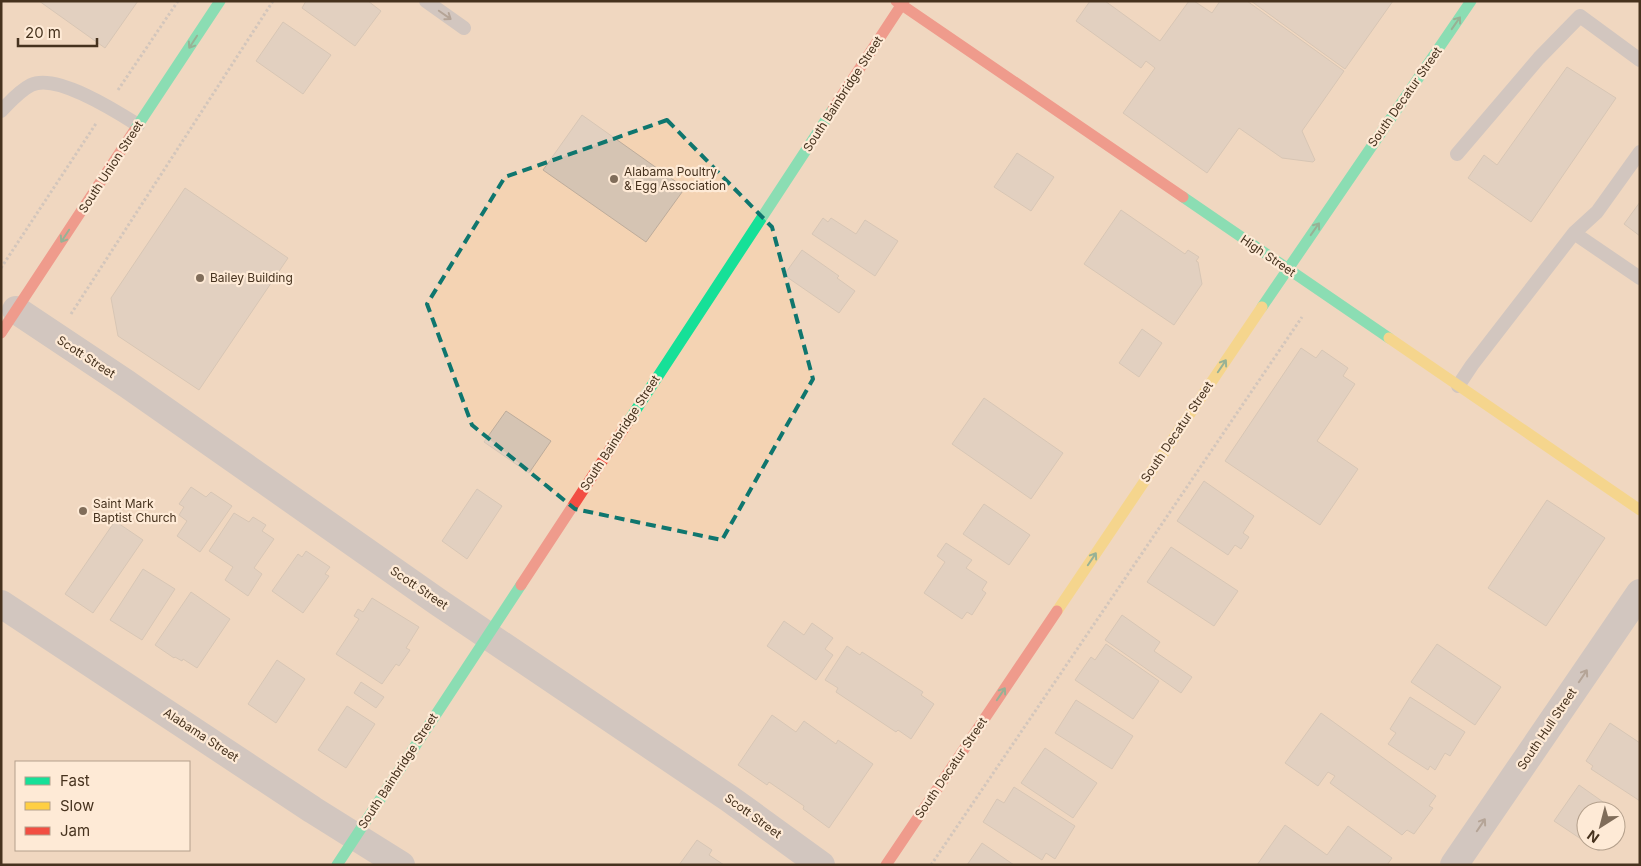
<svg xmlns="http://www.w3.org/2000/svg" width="1641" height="866" font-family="Inter,sans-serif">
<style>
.built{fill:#f4d3b3;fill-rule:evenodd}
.building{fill:#d5c4b3;stroke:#bdac9b}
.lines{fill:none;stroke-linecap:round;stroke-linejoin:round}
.path{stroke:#b4adab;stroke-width:3;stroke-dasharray:2.5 2.5;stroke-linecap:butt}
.lane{stroke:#b2adb1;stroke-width:14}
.street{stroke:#b2adb1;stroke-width:28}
.fast{stroke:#16e098;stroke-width:11}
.slow{stroke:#ffcf43;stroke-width:11}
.jam{stroke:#f24e42;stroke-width:11}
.oneway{stroke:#716359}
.oneway2{stroke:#308055}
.marked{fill:none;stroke:#0f766e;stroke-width:4;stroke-dasharray:10 6;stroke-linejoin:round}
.poi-dot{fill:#806d5a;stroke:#feead6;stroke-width:2}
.labels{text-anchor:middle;stroke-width:4.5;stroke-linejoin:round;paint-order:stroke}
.street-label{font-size:12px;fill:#46321e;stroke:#feead6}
.poi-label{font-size:12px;fill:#46321e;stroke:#feead6;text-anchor:start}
</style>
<rect width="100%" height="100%" fill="#ecdbca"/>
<path class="built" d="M1 1H1640V865H1ZM16 762H189V850H16ZM1586 811H1616V841H1586Z"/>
<path class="building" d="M39 1H138L105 48Z
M306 1H368L381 11 355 46 302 8Z
M1090 1H1105L1160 41 1189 1H1194L1212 13 1220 1H1247L1344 71 1302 131 1315 160 1313 162 1282 158 1239 128 1207 173 1123 113 1155 68 1146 61 1141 68 1076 21Z
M1251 1H1393L1345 69Z
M283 22 331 55 303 94 256 61Z
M1567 67 1616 98 1531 222 1468 178 1484 155 1497 165Z
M582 115 685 188 646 242 543 170Z
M1017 153 1054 177 1031 211 994 187Z
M185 188 288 258 199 390 118 336 111 298Z
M1640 202V236L1624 224Z
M1121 210 1185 254 1188 250 1199 257 1196 261 1198 262 1202 284 1174 325 1084 264Z
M823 218 828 222 831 218 856 234 865 220 898 241 875 276 812 234Z
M802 250 839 276 837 278 855 291 839 313 784 275Z
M1142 329 1162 343 1139 377 1119 363Z
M1301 348 1316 358 1322 350 1348 368 1343 376 1355 384 1317 441 1358 469 1320 525 1225 461Z
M984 398 1063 453 1031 499 952 444Z
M506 411 551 441 529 473 484 442Z
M1204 481 1254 516 1243 533 1249 537 1241 549 1235 545 1228 555 1177 521Z
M191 487 206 497 211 492 232 506 200 552 177 536 187 521 179 515 184 507 179 504Z
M477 489 502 506 467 559 442 541Z
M1547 500 1605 538 1546 626 1488 588Z
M984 504 1030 535 1009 565 963 534Z
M234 513 249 522 253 517 266 525 262 531 274 539 254 568 262 574 248 596 225 580 233 567 209 551Z
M115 521 143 540 93 613 65 594Z
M946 543 972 560 966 568 987 582 982 590 986 593 972 615 967 612 962 619 924 593 945 562 937 556Z
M1171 547 1238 591 1214 626 1147 582Z
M306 551 330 567 325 574 329 576 303 613 272 591 298 554 302 557Z
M143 569 175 589 142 640 110 620Z
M191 592 230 619 197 668 183 659 182 661 175 657 174 658 155 645Z
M372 598 419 627 406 648 410 650 399 666 396 664 382 684 336 654 359 619 354 616 358 609 363 612Z
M1122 615 1160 642 1154 651 1192 677 1181 693 1105 640Z
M784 621 804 635 812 623 833 638 825 649 833 655 816 680 767 646Z
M1106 644 1159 681 1133 719 1075 680 1091 657 1095 660Z
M1437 644 1501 687 1475 725 1411 682Z
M847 646 860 655 862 652 923 692 921 695 934 704 911 739 898 730 896 732 836 692 838 688 825 680Z
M277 660 305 679 276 723 248 704Z
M361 682 384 697 376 708 354 693Z
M1410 697 1465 732 1450 756 1445 753 1435 770 1430 766 1428 770 1388 744 1396 733 1390 729Z
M1076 700 1133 736 1112 769 1055 733Z
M347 706 375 724 346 768 318 750Z
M1321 713 1436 796 1429 806 1433 808 1414 834 1407 830 1402 835 1330 783 1335 776 1328 772 1318 786 1285 763Z
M772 715 796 732 804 721 836 744 838 740 873 764 829 828 803 809 804 806 769 782 767 785 738 765Z
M1610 723 1640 743V801L1591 769 1593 766 1586 761Z
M1045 748 1097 783 1073 818 1021 783Z
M1579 785 1623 816 1616 826V811H1586V841H1606L1599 851 1554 821Z
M1014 787 1075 826 1055 859 1046 853 1042 860 983 822 997 799 1004 803Z
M1285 825 1327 855 1348 826 1392 858 1387 865H1257Z
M697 840 712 850 709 855 724 865H679Z
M982 843 1014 865H967Z"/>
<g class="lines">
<path class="path" d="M118 90 178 1
M1 268 97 122
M71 314 273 1
M931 865 1302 317"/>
<path class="lane" d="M426 1 464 28
M1 111C10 102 19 91 31 85 56 73 116 111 138 125
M1457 154 1539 58 1580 16 1640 60
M1574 233 1597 212 1640 152
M1458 386 1472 365 1574 233 1640 278"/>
<path class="street" d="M16 310 127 384 438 602 730 799 821 865
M1 604 313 810 401 865
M1454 865 1640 593"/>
<path class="fast" d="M134 131 220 1
M1183 197 1389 338
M1262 307 1471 1
M628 422 833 109
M337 865 521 585"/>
<path class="slow" d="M1389 338 1640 510
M1057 611 1262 307"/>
<path class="jam" d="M896 1 1183 197
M833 109 904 1
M1 333 134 131
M521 585 628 422
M886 865 1057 611"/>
</g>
<defs><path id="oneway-shaft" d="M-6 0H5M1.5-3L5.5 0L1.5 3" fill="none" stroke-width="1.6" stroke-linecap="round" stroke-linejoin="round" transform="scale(1.25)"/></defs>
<g class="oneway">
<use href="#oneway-shaft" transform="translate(445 15) rotate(35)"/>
<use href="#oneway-shaft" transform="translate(1583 676) rotate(-56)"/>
<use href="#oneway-shaft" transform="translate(1481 825) rotate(-56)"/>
</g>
<g class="oneway2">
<use href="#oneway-shaft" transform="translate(1456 23) rotate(-55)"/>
<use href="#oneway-shaft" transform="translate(193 42) rotate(123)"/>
<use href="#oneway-shaft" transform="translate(1315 229) rotate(-55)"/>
<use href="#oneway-shaft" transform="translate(65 236) rotate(123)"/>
<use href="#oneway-shaft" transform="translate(1222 366) rotate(-56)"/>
<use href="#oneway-shaft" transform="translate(1092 559) rotate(-56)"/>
<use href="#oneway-shaft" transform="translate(1001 694) rotate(-56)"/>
</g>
<path d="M0 0H1641V866H0ZM667 120 772 227 813 379 722 540 575 509 472 425 427 304 505 177Z" fill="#ecdbca" fill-opacity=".55" fill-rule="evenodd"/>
<path class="marked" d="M667 120 772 227 813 379 722 540 575 509 472 425 427 304 505 177Z"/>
<g class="poi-dot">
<circle cx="614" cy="179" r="5"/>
<circle cx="200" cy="278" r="5"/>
<circle cx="83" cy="511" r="5"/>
</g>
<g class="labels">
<g class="street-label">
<text transform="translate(843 94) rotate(-57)" y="4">South Bainbridge Street</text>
<text transform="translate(1405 97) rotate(-55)" y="4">South Decatur Street</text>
<text transform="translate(111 167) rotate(-57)" y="4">South Union Street</text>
<text transform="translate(1268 256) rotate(34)" y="4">High Street</text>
<text transform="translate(86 357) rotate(33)" y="4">Scott Street</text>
<text transform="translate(1177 432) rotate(-56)" y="4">South Decatur Street</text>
<text transform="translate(620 433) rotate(-57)" y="4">South Bainbridge Street</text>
<text transform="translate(419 588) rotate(34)" y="4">Scott Street</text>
<text transform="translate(1547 729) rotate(-56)" y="4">South Hull Street</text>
<text transform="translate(201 735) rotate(33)" y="4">Alabama Street</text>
<text transform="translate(951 768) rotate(-56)" y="4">South Decatur Street</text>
<text transform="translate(398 771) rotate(-57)" y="4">South Bainbridge Street</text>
<text transform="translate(753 816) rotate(36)" y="4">Scott Street</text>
</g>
<g class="poi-label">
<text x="624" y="176">Alabama Poultry<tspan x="624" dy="14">&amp; Egg Association</tspan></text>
<text x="210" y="282">Bailey Building</text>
<text x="93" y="508">Saint Mark<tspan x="93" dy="14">Baptist Church</tspan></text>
</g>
</g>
<rect width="1641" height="866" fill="none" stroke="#46321e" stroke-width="5"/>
<rect x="15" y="761" width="175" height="90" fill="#feead6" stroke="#b4a08c"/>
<rect x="25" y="777" width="25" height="8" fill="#16e098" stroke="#b4a08c"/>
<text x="60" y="786" font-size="15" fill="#46321e">Fast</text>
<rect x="25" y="802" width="25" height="8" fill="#ffcf43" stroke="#b4a08c"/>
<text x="60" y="811" font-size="15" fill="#46321e">Slow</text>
<rect x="25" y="827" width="25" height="8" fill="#f24e42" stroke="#b4a08c"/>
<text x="60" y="836" font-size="15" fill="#46321e">Jam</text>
<g transform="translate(1601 826) rotate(216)"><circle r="24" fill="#feead6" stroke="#b4a08c"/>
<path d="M0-4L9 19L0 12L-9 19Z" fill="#806d5a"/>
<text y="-8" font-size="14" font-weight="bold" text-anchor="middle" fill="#46321e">N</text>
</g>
<path d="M18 38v8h79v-8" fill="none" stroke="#46321e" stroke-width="2.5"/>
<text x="25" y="38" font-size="15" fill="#46321e" stroke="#feead6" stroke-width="4" paint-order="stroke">20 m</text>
</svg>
